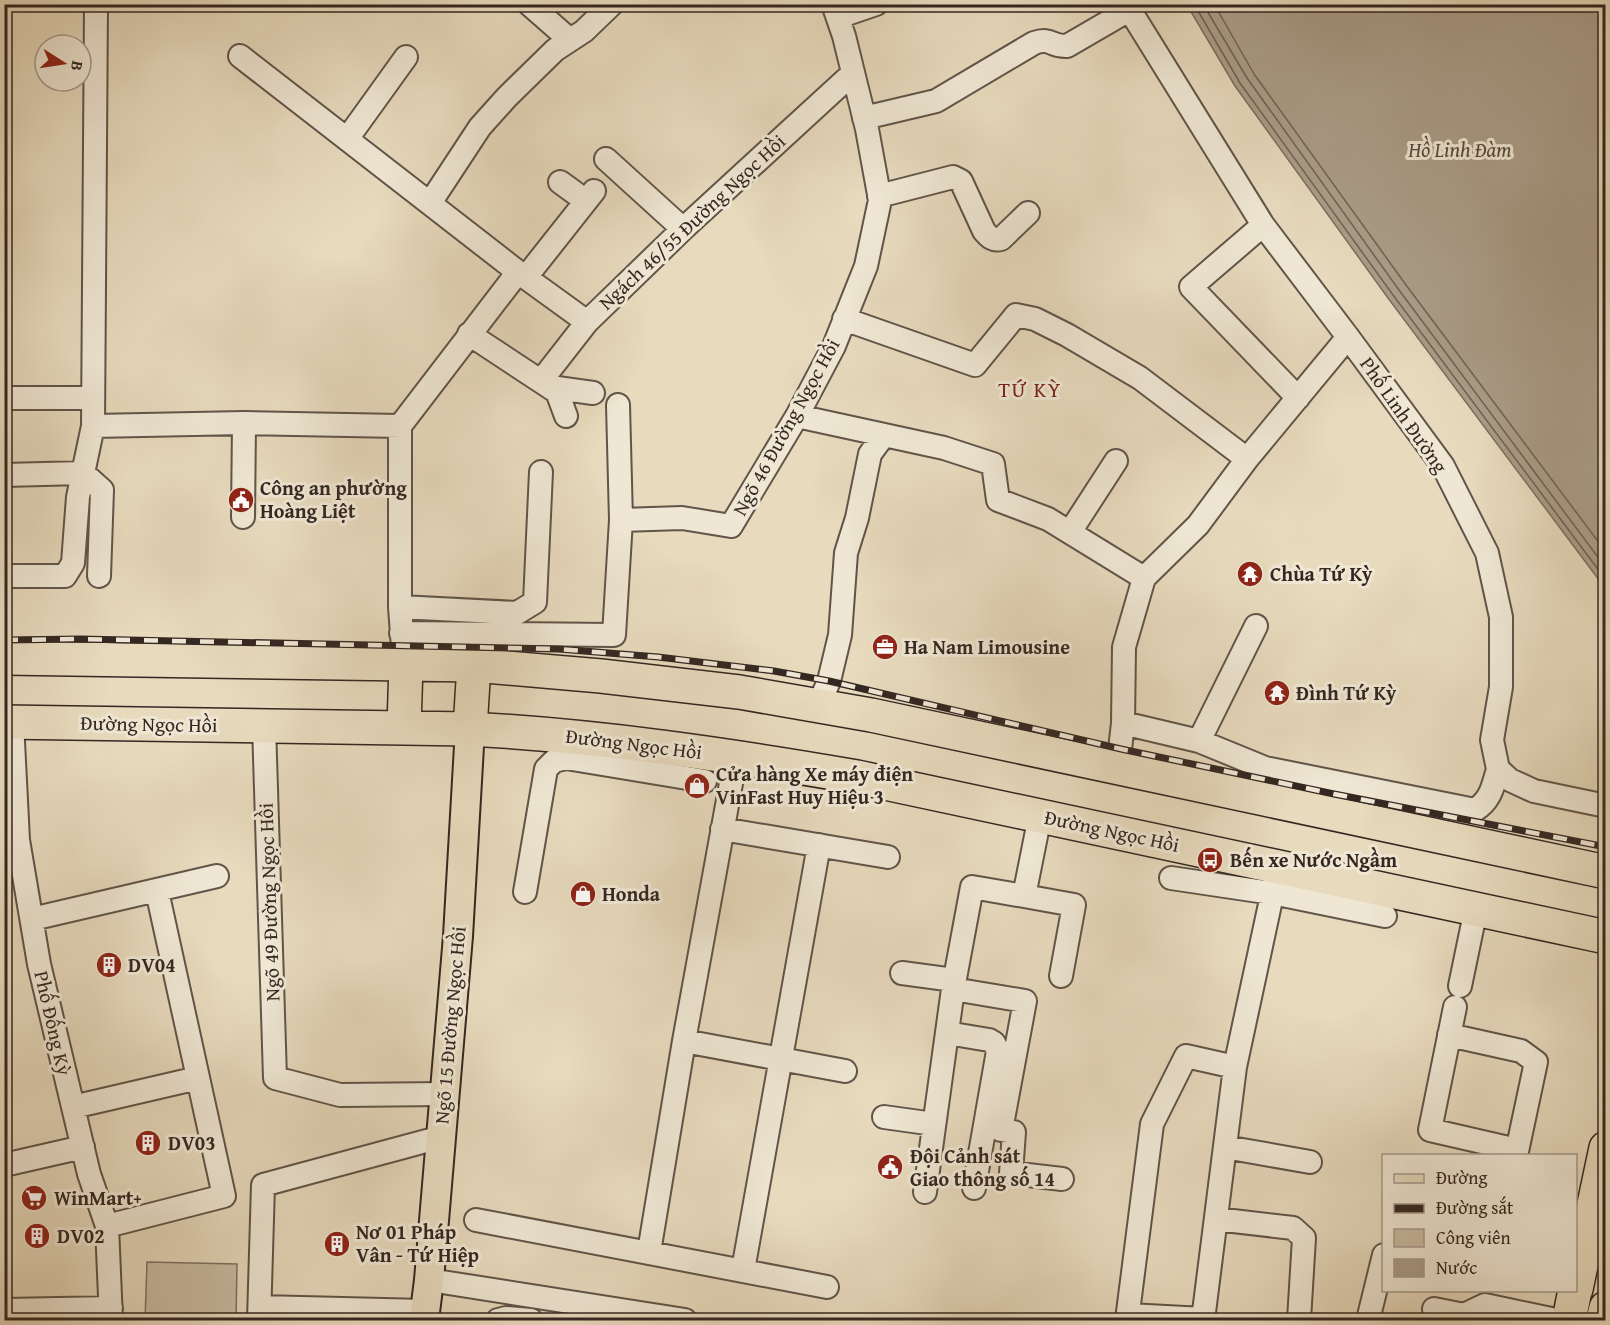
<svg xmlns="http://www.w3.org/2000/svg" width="1610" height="1325" font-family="'Gentium Book Plus',serif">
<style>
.green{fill:#c9bca3;stroke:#7e7262;stroke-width:1.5}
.water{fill:#aa9d88;stroke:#7b6e5f;stroke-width:1.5}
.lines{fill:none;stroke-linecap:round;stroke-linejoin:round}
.shore{stroke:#6f6255;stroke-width:1.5}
.minor-casing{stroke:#615449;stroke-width:26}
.major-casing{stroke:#342722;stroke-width:32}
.highway-casing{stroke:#342722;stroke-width:36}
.minor{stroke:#efe7d4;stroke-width:22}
.major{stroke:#e7dabd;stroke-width:28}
.highway{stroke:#e7dabd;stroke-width:33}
.rail-casing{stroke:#342722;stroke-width:7}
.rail{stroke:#efe7d4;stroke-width:4.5;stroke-dasharray:14;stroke-linecap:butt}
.labels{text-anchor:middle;stroke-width:6;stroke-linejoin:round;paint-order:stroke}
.street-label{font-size:20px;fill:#342722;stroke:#efe7d4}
.poi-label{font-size:20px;font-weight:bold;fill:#342722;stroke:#efe7d4;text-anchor:start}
.water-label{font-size:21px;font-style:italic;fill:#574a41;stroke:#efe7d4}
.neighbourhood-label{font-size:21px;letter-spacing:1.5px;fill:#7a1f14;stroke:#efe7d4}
</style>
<rect width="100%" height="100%" fill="#e7dabd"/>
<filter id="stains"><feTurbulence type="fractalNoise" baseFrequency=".00333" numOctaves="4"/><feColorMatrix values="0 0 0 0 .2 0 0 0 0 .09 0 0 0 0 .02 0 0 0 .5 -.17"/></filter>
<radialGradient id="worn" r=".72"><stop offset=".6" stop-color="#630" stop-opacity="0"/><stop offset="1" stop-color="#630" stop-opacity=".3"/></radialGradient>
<path class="green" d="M147 1262 237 1264 236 1320H145Z"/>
<path class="water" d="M1187 5H1605V588L1388 298 1235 86Z"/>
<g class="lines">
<path class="shore" d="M1194 4 1240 83 1393 295 1606 580
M1203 4 1247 78 1399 290 1606 568
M1214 4 1254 74 1406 285 1606 552"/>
<g class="minor-casing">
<path id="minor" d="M529 4 570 40
M1126 4 1263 225 1348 337 1443 466 1487 553 1501 617V687L1492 740 1498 769 1510 780 1534 791 1606 806
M838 17 876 4
M240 56 518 272
M864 118 936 101 1034 43C1052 37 1051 47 1067 46L1129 10
M347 139 406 57
M606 159 683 229
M560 182 586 201
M879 196 953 177 961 181 984 231C989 237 993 241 1001 239L1028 213
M430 203 480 127 507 97 555 50 584 31 612 4
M1263 225 1191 287 1298 398
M526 277 594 191
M844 319 975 365 1016 315 1035 319 1067 335 1140 378 1247 459
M469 334 557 392 566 416
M541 381 587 322 683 229 853 73
M550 387 593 393
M4 398H92
M618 405 621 520
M797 416 944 448 993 464 998 500 1048 519 1144 578
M93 426 244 423 400 426
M4 475 83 473 102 490 99 576
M243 517 244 423
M1070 532 1116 461
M4 576H65L73 563 78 497 93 426 96 4
M400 607 517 613 535 602 541 472
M401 633 614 635 621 520 682 518 731 526 797 416 834 346 866 266 880 200 867 129 844 36 833 4
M403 648 400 607V426L518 272 587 322
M818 706 829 681 840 635 846 553 857 518 870 454 884 435
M12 722 18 840 39 964 89 1174 107 1226 111 1320
M1123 723 1199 741 1265 768 1475 810C1491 800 1493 786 1498 769
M264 725 275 1078 340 1095 445 1094
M1199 741 1256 626
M1118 767 1123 723 1124 647 1144 578 1198 525 1247 459 1348 337
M1040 816 1024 896 1074 905 1061 976
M722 829 888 857
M1171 878 1272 893 1385 916
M525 892 546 769 554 761 566 758 705 781
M32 919 217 876
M902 973 954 980
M1460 986 1476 909
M953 989 1025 1001 1001 1130 1014 1132 1011 1173 1062 1179
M1455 1007 1430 1130 1517 1150
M947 1033 989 1040 994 1043 998 1051 974 1188
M1449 1035 1521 1051 1536 1062 1516 1156
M684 1041 845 1071
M73 1107 198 1078
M884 1117 934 1124
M1225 1147 1310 1162
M4 1165 83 1147
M925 1192 953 989 972 887 1024 896
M1216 1219 1293 1228 1304 1238 1299 1320
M476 1220 827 1287
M107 1226 224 1196 157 891
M649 1252 684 1041 736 756
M743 1270 819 845
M429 1280 685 1320
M260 1307 425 1311
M1434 1309 1464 1315 1485 1305 1556 1320
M4 1310 111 1308
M1128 1315 1204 1319
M259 1320 263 1185 441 1137
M498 1320 506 1318 531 1320
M1127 1320 1152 1124 1186 1056 1235 1067
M1203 1320 1235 1067 1278 867
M1368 1320 1384 1255"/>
</g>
<g class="major-casing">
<path id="major" d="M424 1320 429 1280 458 936 470 729"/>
</g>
<g class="highway-casing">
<path id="highway" d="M4 658 474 665 601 676 739 692 871 715 1606 872
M4 722 470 729C600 736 729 755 857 777L1606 937
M404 727 406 664
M470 729 474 665
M1576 1289 1606 1148
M1569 1320 1575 1290
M1603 1320 1606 1308"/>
</g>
<use href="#minor" class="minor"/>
<use href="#major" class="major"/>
<use href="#highway" class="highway"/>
<g class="rail-casing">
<path id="rail" d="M4 640 81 639 559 649 658 657 774 671 829 681 1121 749 1334 794 1606 847"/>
</g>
<use href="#rail" class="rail"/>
</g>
<defs>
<g id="civic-disc" transform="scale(1.35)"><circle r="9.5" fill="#8f2418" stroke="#efe7d4"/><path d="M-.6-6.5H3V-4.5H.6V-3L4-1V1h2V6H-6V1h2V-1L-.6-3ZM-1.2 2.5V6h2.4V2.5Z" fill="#fff"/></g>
<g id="temple-disc" transform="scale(1.35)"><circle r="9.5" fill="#8f2418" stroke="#efe7d4"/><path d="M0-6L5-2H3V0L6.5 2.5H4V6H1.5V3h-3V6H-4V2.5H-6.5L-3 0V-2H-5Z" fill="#fff"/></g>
<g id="office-disc" transform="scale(1.35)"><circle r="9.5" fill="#8f2418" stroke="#efe7d4"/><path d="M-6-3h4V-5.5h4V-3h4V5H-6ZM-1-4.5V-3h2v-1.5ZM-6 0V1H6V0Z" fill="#fff"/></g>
<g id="shop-disc" transform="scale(1.35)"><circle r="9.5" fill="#8f2418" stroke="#efe7d4"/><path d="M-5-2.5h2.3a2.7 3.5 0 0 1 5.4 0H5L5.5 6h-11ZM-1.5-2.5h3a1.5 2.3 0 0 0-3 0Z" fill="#fff"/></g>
<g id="bus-disc" transform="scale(1.35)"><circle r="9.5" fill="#8f2418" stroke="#efe7d4"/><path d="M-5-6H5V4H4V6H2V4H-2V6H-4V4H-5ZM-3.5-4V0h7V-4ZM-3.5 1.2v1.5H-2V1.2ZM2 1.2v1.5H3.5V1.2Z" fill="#fff"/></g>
<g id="building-disc" transform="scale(1.35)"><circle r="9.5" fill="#8f2418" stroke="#efe7d4"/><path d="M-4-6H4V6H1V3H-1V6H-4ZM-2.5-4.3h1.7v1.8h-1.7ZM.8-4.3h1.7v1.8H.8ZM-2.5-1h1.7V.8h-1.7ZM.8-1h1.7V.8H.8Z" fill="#fff"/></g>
<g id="supermarket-disc" transform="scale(1.35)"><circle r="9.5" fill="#8f2418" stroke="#efe7d4"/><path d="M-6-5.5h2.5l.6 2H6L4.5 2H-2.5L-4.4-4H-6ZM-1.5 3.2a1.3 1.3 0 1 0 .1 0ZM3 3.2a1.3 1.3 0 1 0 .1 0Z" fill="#fff"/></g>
</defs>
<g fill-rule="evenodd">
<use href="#civic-disc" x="241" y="500"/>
<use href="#temple-disc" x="1250" y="574"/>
<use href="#office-disc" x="885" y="647"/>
<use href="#temple-disc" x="1277" y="693"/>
<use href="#shop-disc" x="697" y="786"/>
<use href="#bus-disc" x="1210" y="860"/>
<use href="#shop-disc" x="583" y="894"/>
<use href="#building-disc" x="109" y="965"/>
<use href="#building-disc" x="148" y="1143"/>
<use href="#civic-disc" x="890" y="1167"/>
<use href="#supermarket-disc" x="34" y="1198"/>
<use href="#building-disc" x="37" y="1236"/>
<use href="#building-disc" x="337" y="1244"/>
</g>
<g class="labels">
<g class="street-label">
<text transform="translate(692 222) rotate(-43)" y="7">Ngách 46/55 Đường Ngọc Hồi</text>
<text transform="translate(1404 415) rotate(55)" y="7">Phố Linh Đường</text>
<text transform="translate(786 427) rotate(-61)" y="7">Ngõ 46 Đường Ngọc Hồi</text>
<text transform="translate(149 724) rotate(1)" y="7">Đường Ngọc Hồi</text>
<text transform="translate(634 744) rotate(7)" y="7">Đường Ngọc Hồi</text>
<text transform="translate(1112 831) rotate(12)" y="7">Đường Ngọc Hồi</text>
<text transform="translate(269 902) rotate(-92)" y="7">Ngõ 49 Đường Ngọc Hồi</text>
<text transform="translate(53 1023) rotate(77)" y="7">Phố Đống Kỳ</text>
<text transform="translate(450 1025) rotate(-85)" y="7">Ngõ 15 Đường Ngọc Hồi</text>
</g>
<g class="poi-label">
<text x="260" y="495">Công an phường<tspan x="260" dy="23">Hoàng Liệt</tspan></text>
<text x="1270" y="581">Chùa Tứ Kỳ</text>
<text x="904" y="654">Ha Nam Limousine</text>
<text x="1296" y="700">Đình Tứ Kỳ</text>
<text x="716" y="781">Cửa hàng Xe máy điện<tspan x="716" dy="23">VinFast Huy Hiệu 3</tspan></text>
<text x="1230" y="867">Bến xe Nước Ngầm</text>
<text x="602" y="901">Honda</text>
<text x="128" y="972">DV04</text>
<text x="168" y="1150">DV03</text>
<text x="910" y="1163">Đội Cảnh sát<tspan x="910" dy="23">Giao thông số 14</tspan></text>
<text x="54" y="1205">WinMart+</text>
<text x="356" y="1239">Nơ 01 Pháp<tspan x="356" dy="23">Vân - Tứ Hiệp</tspan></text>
<text x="57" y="1243">DV02</text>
</g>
<g class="water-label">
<text x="1460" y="157">Hồ Linh Đàm</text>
</g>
<g class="neighbourhood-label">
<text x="1030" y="397">TỨ KỲ</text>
</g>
</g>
<rect width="1610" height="1325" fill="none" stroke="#e7dabd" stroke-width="24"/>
<rect x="6" y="6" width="1598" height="1313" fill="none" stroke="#342722" stroke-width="3"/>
<rect x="12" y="12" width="1586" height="1301" fill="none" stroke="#342722" stroke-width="1.5"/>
<rect x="1382" y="1154" width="195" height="138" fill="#efe7d4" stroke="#a49a8d" stroke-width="1.5"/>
<rect x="1394" y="1174" width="30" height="9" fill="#e7dabd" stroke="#a49a8d" stroke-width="1.5"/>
<text x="1436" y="1184" font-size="18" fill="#342722">Đường</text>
<rect x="1394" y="1204" width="30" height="9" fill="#342722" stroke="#a49a8d" stroke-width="1.5"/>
<text x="1436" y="1214" font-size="18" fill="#342722">Đường sắt</text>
<rect x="1394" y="1229" width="30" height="18" fill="#c9bca3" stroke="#a49a8d" stroke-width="1.5"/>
<text x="1436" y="1244" font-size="18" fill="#342722">Công viên</text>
<rect x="1394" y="1259" width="30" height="18" fill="#aa9d88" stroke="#a49a8d" stroke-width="1.5"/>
<text x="1436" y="1274" font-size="18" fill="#342722">Nước</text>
<g transform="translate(63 63) rotate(102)"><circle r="28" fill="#efe7d4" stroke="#a49a8d" stroke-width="1.5"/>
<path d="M0-4.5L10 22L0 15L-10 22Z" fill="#8f2418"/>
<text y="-9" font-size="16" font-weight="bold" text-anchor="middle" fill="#342722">B</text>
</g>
<rect width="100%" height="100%" filter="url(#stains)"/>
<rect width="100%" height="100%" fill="url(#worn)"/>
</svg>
